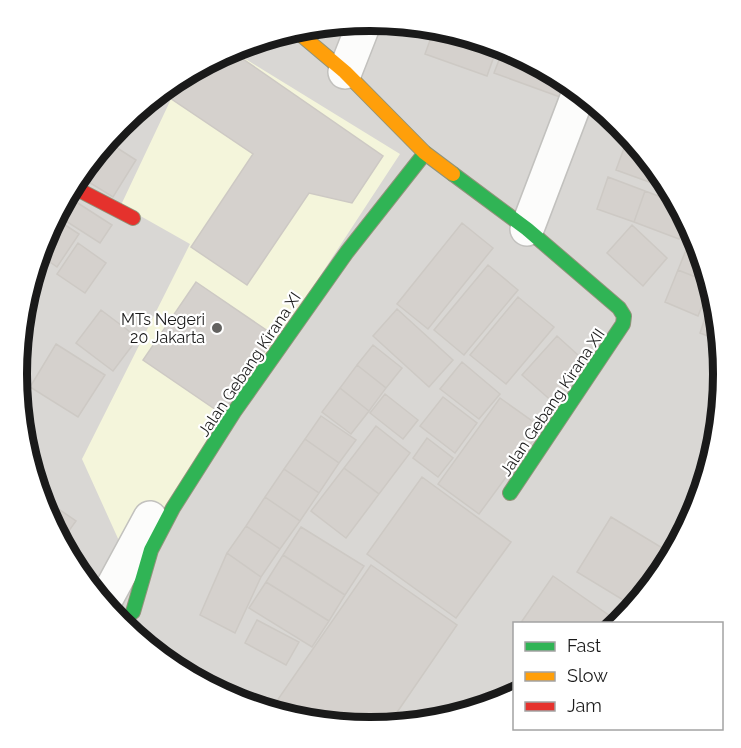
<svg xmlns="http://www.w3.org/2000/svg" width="741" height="748" font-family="Raleway,sans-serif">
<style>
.residential{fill:#d9d7d4}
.education{fill:#f4f5db}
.building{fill:#d5d1cd;stroke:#cdc9c4;stroke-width:1.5}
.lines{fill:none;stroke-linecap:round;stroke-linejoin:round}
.street-casing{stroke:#c2c1be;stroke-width:36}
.fast-casing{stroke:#90937a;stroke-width:16}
.slow-casing{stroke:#90937a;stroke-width:16}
.jam-casing{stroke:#90937a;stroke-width:16}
.street{stroke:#fcfcfb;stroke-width:33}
.fast{stroke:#30b455;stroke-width:14}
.slow{stroke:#ff9f0a;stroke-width:14}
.jam{stroke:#e5322d;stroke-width:14}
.poi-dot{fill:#636260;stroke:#fff;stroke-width:2}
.labels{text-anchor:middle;stroke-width:4.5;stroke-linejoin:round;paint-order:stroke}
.poi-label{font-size:16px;fill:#1a1a1a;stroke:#fff;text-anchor:end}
.street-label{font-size:16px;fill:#1a1a1a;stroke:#fff}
.rim{fill:none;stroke:#1a1a1a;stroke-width:8}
</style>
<rect width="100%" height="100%" fill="#eae8e2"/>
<path class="residential" d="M371 20 506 47 621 124 698 239 724 374 697 510 621 623 514 624V695L506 701 370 728 235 701 120 624 43 509 17 374 44 238 120 123 235 47Z"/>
<path class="education" d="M231 50 400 154 106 603 125 554 82 459 190 244 121 205 172 97Z"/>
<path class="building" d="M358 23 351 38 329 28Z
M433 32 498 45 487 76 425 54Z
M504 47 564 86 560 97 494 73Z
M230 50 383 156 352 203 309 193 247 285 191 247 253 154 170 98 180 84Z
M627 140 633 142 663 187 616 170Z
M111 144 136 160 113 197 87 181Z
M608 177 645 191 634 222 597 209Z
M645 191 672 201 686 221 679 239 634 222Z
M70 198 112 225 100 243 58 216Z
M56 219 79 234 57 267 40 255 44 238Z
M462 223 493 248 428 329 397 304Z
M632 225 667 258 643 286 607 253Z
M693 232 698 239 699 244 690 240Z
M690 240 699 244 706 281 678 270Z
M78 243 106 263 85 293 57 274Z
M38 265 43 269 35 280Z
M488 265 518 290 464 355 434 330Z
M678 270 706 281 708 291 698 316 665 302Z
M196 282 275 336 222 414 143 360Z
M518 297 554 327 506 384 470 355Z
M710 303 718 340 700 333Z
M397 309 453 360 429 387 373 336Z
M101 310 138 338 113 371 76 343Z
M557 336 588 364 554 403 522 375Z
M56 344 105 375 78 417 30 387Z
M373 345 402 368 386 388 357 365Z
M462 362 500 394 479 419 440 389Z
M357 365 386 388 369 411 340 388Z
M340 388 369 411 351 434 322 412Z
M385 394 418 420 403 439 370 413Z
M443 397 477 423 455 453 420 426Z
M500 398 542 428 479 514 438 484Z
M321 416 356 440 339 463 305 439Z
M376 426 410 453 379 494 344 468Z
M427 438 453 458 438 477 413 458Z
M305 439 339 463 319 493 284 469Z
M344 468 379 494 346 538 311 511Z
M284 469 319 493 300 521 265 497Z
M422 477 511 542 456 618 367 554Z
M41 497 76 521 63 539 43 509Z
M265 497 300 521 280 549 246 526Z
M611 517 669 552 633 606 577 572Z
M246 526 280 549 261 577 227 553Z
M301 527 364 566 345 595 283 555Z
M227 553 261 577 235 633 200 615Z
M283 555 345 595 329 621 266 582Z
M371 565 457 625 389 724 370 728 272 708Z
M553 576 610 616 605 624H520Z
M266 582 329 621 312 647 249 608Z
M257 620 299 642 286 665 245 643Z"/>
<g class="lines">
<g class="street-casing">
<path id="street" d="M345 72 365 21
M527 229 578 95
M105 601 150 518"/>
</g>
<g class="fast-casing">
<path id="fast" d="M453 174 527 229 619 308 624 316 623 324 510 493
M133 612 151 550 173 508 234 412 347 252 425 153"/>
</g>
<g class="slow-casing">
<path id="slow" d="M300 34 345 72 425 153 453 174"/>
</g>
<g class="jam-casing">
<path id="jam" d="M77 189 133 218"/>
</g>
<use href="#street" class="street"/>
<use href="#fast" class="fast"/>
<use href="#slow" class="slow"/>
<use href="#jam" class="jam"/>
</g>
<circle class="poi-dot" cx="217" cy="328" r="6"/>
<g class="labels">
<g class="poi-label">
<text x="205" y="325">MTs Negeri<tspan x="205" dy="18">20 Jakarta</tspan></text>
</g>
<g class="street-label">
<text transform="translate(249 364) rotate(-56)" y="6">Jalan Gebang Kirana XI</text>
<text transform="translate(552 402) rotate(-56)" y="6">Jalan Gebang Kirana XII</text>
</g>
</g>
<path d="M0 0H741V748H0ZM27 374a343 343 0 1 1 686 0a343 343 0 1 1-686 0Z" fill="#fff" fill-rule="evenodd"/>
<path class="rim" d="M27 374a343 343 0 1 1 686 0a343 343 0 1 1-686 0Z"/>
<rect x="513" y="622" width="210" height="108" fill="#ffffff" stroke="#a3a3a3" stroke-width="1.5"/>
<rect x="525" y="642" width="30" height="9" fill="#30b455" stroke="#a3a3a3" stroke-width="1.5"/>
<text x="567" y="652" font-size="18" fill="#1a1a1a">Fast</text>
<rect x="525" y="672" width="30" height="9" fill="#ff9f0a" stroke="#a3a3a3" stroke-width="1.5"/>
<text x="567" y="682" font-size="18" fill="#1a1a1a">Slow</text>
<rect x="525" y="702" width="30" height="9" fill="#e5322d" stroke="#a3a3a3" stroke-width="1.5"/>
<text x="567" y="712" font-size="18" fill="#1a1a1a">Jam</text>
</svg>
